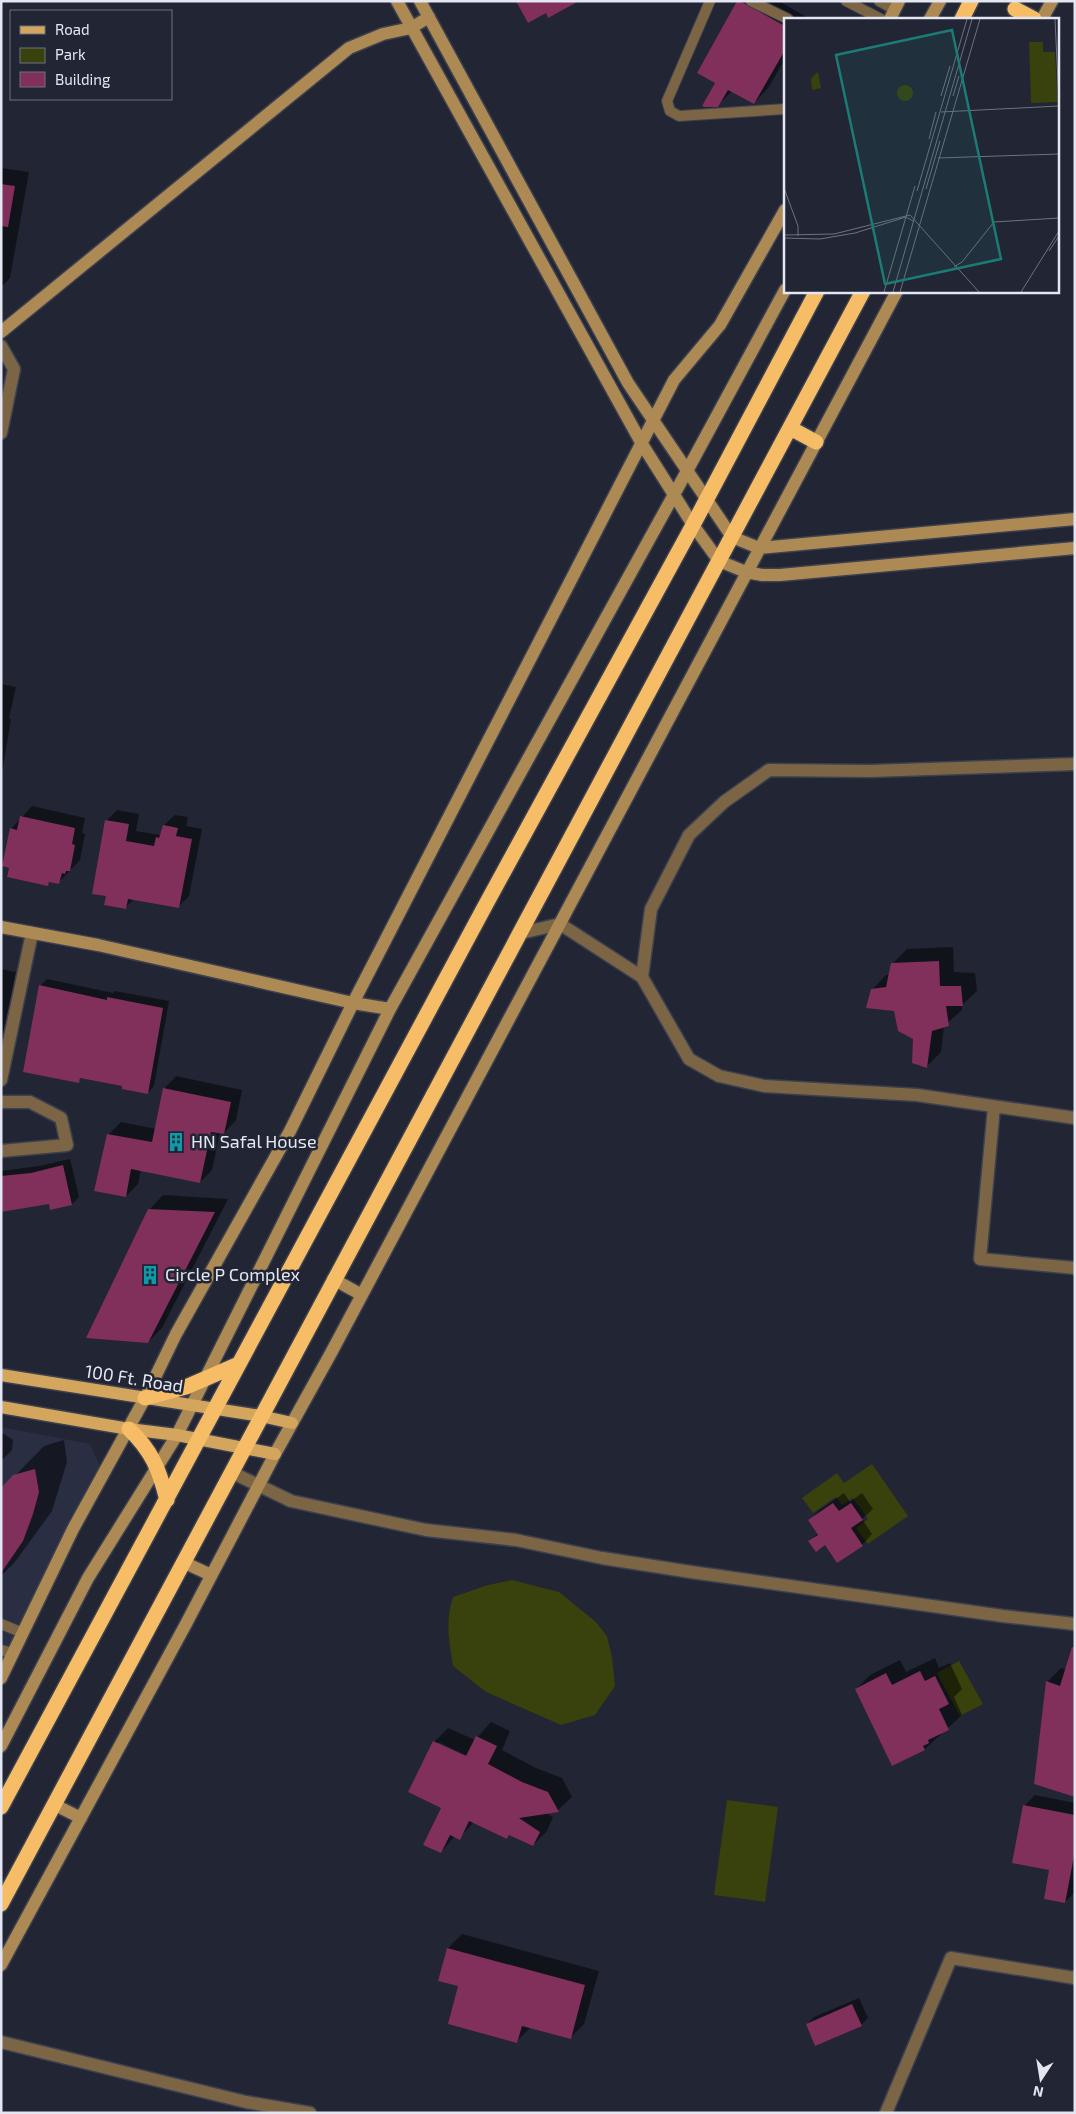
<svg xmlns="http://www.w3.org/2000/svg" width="1076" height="2114" font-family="'Exo 2',sans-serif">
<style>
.built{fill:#292e42}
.green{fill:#39410c}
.shadow{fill:#0007;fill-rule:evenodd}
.building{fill:#812f5b}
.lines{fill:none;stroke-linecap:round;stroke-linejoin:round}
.lane-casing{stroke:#3c404f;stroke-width:12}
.street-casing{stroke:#3c404f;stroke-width:15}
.secondary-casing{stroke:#3c404f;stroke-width:15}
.primary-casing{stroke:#3c404f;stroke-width:15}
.highway-casing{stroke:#3c404f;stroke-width:18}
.lane{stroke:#7c6544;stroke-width:10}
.street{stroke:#7c6544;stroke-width:12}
.secondary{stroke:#ad8953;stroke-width:12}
.primary{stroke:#d3a55d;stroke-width:12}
.highway{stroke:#f6bd66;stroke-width:15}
.labels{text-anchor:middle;stroke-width:5;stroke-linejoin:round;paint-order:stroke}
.poi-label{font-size:18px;fill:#e4e7f2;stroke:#212534;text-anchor:start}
.street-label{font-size:18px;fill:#e4e7f2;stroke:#212534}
.inset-road{fill:none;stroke:#6f7380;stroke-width:1}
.view{fill:#1a7c75;fill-opacity:0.15;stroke:#1a7c75;stroke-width:2.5}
.inset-edge{fill:none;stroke:#e4e7f2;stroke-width:2.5}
</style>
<rect width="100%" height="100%" fill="#212534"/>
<path class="built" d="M1 1427 90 1444 102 1471 11 1649 1 1647Z"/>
<path class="green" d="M872 1464 908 1516 868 1544 856 1528 868 1519 853 1498 842 1505 836 1497 813 1513 802 1498 837 1473 844 1483Z
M512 1580 559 1592 596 1622 607 1636 612 1657 615 1686 595 1715 561 1725 486 1692 453 1666C449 1642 445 1621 453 1597L488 1585Z
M959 1661 983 1704 960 1716 937 1673Z
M727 1800 778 1807 765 1902 714 1895Z"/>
<path class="shadow" d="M738 1H779L808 18 785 19V59L768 88 754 103 732 91 718 105 717 83Z
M1 168 29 172 10 278 1 287Z
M1 684 16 687 9 718 11 719 1 779Z
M32 806 85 818 82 833 85 834 80 860 59 882 52 881 48 884 11 829Z
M117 810 139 814 136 831 160 835 164 825 175 815 188 817 186 826 202 829 189 896 178 907 134 899 126 907 107 895 106 821Z
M953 947 954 972 975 973 977 991 962 1005V1010L944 1026 941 1052 927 1066 914 1039 896 1010 872 990 886 975H890L893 963 907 949Z
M1 969 16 972 1 1056Z
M47 979 113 993 115 991 169 1001 154 1086 148 1093 124 1085 82 1077 78 1081 40 986Z
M176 1076 242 1090 236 1120 224 1133 220 1132 212 1170 200 1182 141 1170 138 1184 126 1196 108 1135 121 1122 156 1129 164 1089Z
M70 1159 79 1197 72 1204 51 1208 50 1202 1 1212V1168L2 1171 39 1166Z
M163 1195 228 1199 162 1328 148 1342 149 1210Z
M1 1432 13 1440 12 1450 1 1461Z
M64 1440 67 1462 52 1511 15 1562 1 1576V1490L44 1446Z
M844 1493 850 1502 862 1493 873 1509 862 1519 872 1534 862 1545 810 1541 818 1533 809 1520 820 1510Z
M935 1658 939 1668 950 1663 962 1689 954 1697 962 1715 925 1749 893 1764 856 1689 870 1675 900 1660 906 1672Z
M1061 1668 1066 1669 1075 1796 1047 1682Z
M491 1722 510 1731 502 1750 536 1768 562 1778 572 1797 558 1810 546 1813 553 1817 547 1831 533 1845 511 1834 507 1838 474 1822 459 1838 455 1836 441 1852 442 1807 434 1742 448 1728 475 1740ZM438 1742 472 1758 471 1760 438 1745Z
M1035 1795 1075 1803V1892L1065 1902 1024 1806Z
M462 1934 599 1971 584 2024 570 2038 531 2027 516 2042 460 1985 448 1948Z
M859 1998 868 2018 861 2025 807 2024 814 2017Z"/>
<path class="building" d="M516 1H579L548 18 546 13 528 23Z
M737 1H740L785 26V50L754 104 728 90 718 107H705L702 106 715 83 697 73Z
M1 184 15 186 8 227 1 226Z
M20 816 75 828 72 844 75 845 70 871H66L65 874 62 873 59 884 49 882 48 886 7 877 9 868 2 866 10 828 17 830Z
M105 820 129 824 126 841 154 846 156 837 159 838 163 825 178 828 176 836 192 839 179 908 128 899 126 909 104 905 106 896 92 894Z
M939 961 940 986H961L963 1006H946L949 1026 932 1031 927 1068 912 1063 913 1039 898 1031 894 1011 866 1008 871 989 886 987 891 963Z
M39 985 107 1000V997L163 1008 148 1094 122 1089V1086L80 1078 79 1083 23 1072Z
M163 1088 231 1102 224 1134 211 1132 200 1183 131 1169 126 1197 94 1191 107 1134 152 1142Z
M63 1165 72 1205 50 1210 49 1204 1 1212V1176L31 1173Z
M148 1209 215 1212 148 1343 86 1338Z
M35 1469 39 1492 33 1514 23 1541 1 1573V1488L13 1475Z
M833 1503 839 1511 851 1503 863 1520 851 1528 863 1546 837 1563 825 1545 816 1552 808 1541 818 1535 808 1520Z
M1072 1647 1075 1648V1797L1034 1784 1046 1681 1060 1686Z
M920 1671 925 1681 935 1676 949 1704 939 1709 949 1730 928 1740 929 1743 923 1746 925 1750 892 1766 855 1689 886 1673 892 1685Z
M476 1736 497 1746 488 1764 522 1782 548 1792 559 1812 519 1818 540 1832 533 1846 509 1835 507 1839 469 1821 460 1840 450 1835 441 1853 423 1845 441 1808 408 1792 433 1741 466 1756Z
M1023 1805 1075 1815V1851L1065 1903 1044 1899 1049 1870 1012 1863Z
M447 1948 585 1985 571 2039 522 2026 517 2043 448 2024 458 1986 438 1981Z
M852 2004 862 2026 815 2046 806 2024Z"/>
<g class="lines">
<g class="lane-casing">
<path id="lane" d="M710 1 667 101 670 111 679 116 785 109
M751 1 788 19
M846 1 881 19
M879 1 895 10
M1 1624 23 1633
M1 1650 14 1653"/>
</g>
<g class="street-casing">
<path id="street" d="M1 346 14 369 1 433
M521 933 560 924 642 977 689 1059 719 1076 764 1086 917 1095 1075 1118
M642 977 651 909 689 835 724 802 769 770 870 771 1075 764
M1 1080 32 933
M1 1102H30L61 1118 67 1145 1 1151
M994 1107 980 1259 1075 1268
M231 1472 291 1501 426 1530 516 1540 602 1558 691 1572 1003 1616 1075 1624
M1 2042 246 2102 310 2113
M886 2113 951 1958 1075 1978"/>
</g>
<g class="secondary-casing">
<path id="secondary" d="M397 1 642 444 693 525 719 561 746 572 762 575H780L1075 548
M420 1 628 383 732 537 759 548 1075 519
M890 19 899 1
M930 19 940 1
M1042 19 1052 1
M1 332 349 48 383 34 411 28 429 17
M1 927 98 945 353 1003 390 1009
M333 1279 362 1295
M183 1562 211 1575
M1 1678 73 1529 145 1398 176 1334 290 1131 353 1003 674 380 720 325 785 210
M1 1746 88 1578 177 1435 390 1009 687 471 785 290
M55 1805 81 1818
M1 1965 187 1622 275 1454 331 1353 897 291"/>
</g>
<g class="primary-casing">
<path id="primary" d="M1 1375 261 1416 292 1423
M1 1407 129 1429 177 1435 275 1454"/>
</g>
<g class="highway-casing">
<path id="highway" d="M1015 9 1034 19
M962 19 971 1
M790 428 816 442
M145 1398 186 1387 239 1364
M129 1429C152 1451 159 1469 167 1500
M1 1807 485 906 693 525 817 291
M1 1904 863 291"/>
</g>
<use href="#lane" class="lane"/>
<use href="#street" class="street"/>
<use href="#secondary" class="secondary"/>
<use href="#primary" class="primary"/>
<use href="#highway" class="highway"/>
</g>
<defs>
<g id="building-bare" transform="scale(1.5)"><path d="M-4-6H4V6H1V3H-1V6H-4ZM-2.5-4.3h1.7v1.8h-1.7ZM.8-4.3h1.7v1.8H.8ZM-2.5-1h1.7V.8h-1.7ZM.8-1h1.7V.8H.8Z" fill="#0f9aa8" stroke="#212534" stroke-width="2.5" paint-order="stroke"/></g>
</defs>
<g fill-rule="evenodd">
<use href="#building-bare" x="176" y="1142"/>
<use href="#building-bare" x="150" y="1275"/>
</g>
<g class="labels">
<g class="poi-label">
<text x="191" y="1148">HN Safal House</text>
<text x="165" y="1281">Circle P Complex</text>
</g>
<g class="street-label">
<text transform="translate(134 1379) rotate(9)" y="6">100 Ft. Road</text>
</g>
</g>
<g transform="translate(784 18)">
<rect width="275" height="275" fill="#212534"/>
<path d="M245 24H259V34H271L274 84 247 85ZM34 54 37 70 28 72 27 60ZM113 75a8 8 0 1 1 16 0a8 8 0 1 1-16 0Z" fill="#39410c"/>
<path class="inset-road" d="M271 1 275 86M157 78 166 48M169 78 175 58M157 94 275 88M145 121 152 94M154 140 275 136M0 170 14 208V218M142 171 156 123M133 173 183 1M0 217 50 216 126 197 195 274M0 220 36 221 71 215 122 199 129 203M265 233 275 218M170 249 178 244 210 204 275 200M100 274 131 168M109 274 188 1M116 274 196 1M237 274 275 213"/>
<path class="view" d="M168 12 217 241 101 266 52 37Z"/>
<rect width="275" height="275" class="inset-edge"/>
</g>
<rect width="1076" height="2114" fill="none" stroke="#e4e7f2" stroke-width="5"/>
<rect x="10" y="10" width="162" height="90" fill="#212534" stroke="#6f7380"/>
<rect x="20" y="26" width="25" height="8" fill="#d3a55d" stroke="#6f7380"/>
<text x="55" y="35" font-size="15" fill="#e4e7f2">Road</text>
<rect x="20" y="48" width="25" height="15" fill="#39410c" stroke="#6f7380"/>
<text x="55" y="60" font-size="15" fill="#e4e7f2">Park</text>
<rect x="20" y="72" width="25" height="15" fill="#812f5b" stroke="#6f7380"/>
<text x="55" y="85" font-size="15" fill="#e4e7f2">Building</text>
<g transform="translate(1041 2079) rotate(192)" stroke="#212534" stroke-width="4" paint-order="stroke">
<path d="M0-4L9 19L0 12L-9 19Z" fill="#e4e7f2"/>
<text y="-8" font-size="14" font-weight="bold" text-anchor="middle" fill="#e4e7f2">N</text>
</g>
</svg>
